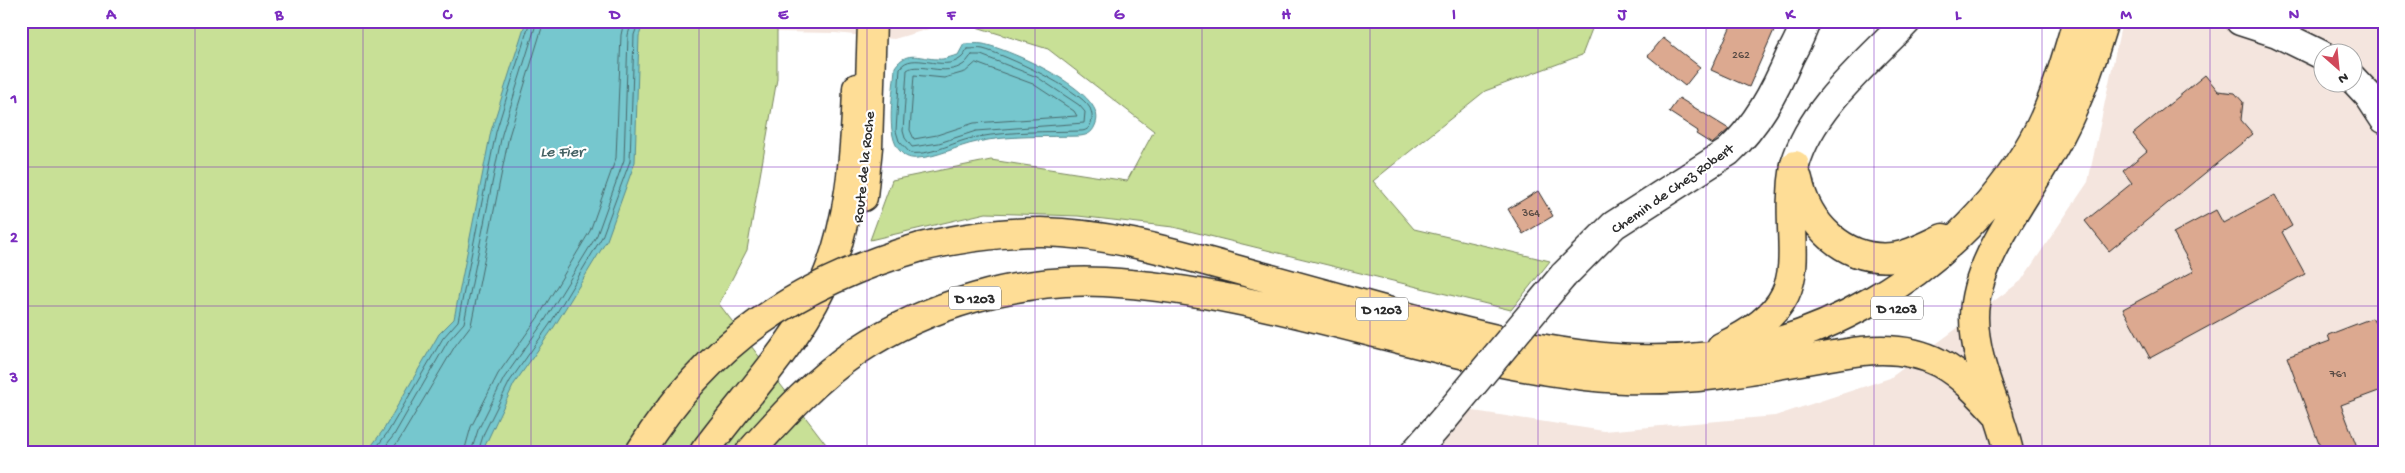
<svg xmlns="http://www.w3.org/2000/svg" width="2405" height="473" font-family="'Gochi Hand',sans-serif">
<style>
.built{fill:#f4e5de;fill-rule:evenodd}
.green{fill:#c8e096;stroke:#7a8660}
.water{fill:#76c7ce;stroke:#58898d}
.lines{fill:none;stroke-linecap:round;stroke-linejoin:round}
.shore{stroke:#49696c;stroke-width:1}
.building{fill:#dca990;stroke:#2b2b2b}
.minor-casing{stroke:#2b2b2b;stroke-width:31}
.major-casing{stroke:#2b2b2b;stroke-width:31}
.highway-casing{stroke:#2b2b2b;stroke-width:31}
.minor{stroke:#fff;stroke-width:28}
.major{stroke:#fedd96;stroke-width:28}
.highway{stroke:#fedd96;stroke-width:28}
.minor-bridge-casing{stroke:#2b2b2b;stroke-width:31;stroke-linecap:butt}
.highway-bridge-casing{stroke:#2b2b2b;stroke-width:31;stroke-linecap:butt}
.minor-bridge{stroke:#fff;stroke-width:28}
.highway-bridge{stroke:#fedd96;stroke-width:28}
.grid{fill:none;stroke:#7b2cbf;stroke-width:1;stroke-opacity:0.55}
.labels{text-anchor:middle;stroke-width:4.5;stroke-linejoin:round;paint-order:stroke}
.number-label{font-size:12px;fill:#574a44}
.shield{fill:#fff;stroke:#6b6b6b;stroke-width:1}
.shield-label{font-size:14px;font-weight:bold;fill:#2b2b2b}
.street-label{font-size:15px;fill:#2b2b2b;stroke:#fff}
.water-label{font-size:16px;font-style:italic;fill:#456264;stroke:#fff}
.neatline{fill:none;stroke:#7b2cbf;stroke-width:2}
.grid-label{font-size:16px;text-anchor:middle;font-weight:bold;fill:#7b2cbf}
</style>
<rect width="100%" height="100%" fill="#fff"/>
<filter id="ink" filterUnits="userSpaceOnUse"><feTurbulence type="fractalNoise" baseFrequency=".02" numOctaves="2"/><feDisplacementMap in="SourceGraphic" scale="10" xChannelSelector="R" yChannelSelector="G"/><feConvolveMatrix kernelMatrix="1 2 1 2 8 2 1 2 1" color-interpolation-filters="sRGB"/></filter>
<g filter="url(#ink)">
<path class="built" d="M777 21H957L894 39 835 33 777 32Z
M2122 21H2384V452H1395L1416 431 1435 405 1604 431 1775 416 1890 378 2021 281 2088 182ZM2322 52H2352V82H2322Z"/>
<path class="green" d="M21 21H777V79L747 250 719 304 832 452H21Z
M957 21H1595L1582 55 1485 91 1373 181 1414 229 1550 261 1511 310 1173 227 1078 216 986 213 870 240 892 180 991 160 1127 181 1154 131 1048 49Z"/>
<path class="water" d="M526 21H644L639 36 635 162 607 240 554 327 514 384 482 452H367L384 429 439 334 454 319 491 131Z
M964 44C970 44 977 43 983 44 1009 49 1107 92 1096 123 1093 132 1089 135 1080 136 1047 137 1009 135 977 142 957 146 938 157 918 158 911 159 905 157 901 152 884 136 894 89 895 67 907 49 921 59 938 59 944 60 952 56 958 55Z"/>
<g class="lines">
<path class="shore" d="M968 49C973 49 979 48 983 49 1006 55 1079 89 1090 108 1092 113 1093 118 1091 123 1089 129 1086 131 1080 131 1046 132 1012 131 978 137 955 140 934 156 910 153L899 141 896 131 900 68C912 50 943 73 961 58 964 56 966 51 968 49Z
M972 55H981L1037 77 1079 105 1085 112 1084 123 976 131 939 143 912 147 905 138 903 131 907 70C919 61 945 78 964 64 968 61 969 57 972 55Z
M976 63 1033 84 1074 111 1077 116 974 123 937 135 914 139 910 130 914 75 944 78 965 72Z
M373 452 388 432 443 338 458 321 496 132 530 21
M381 452 394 435 448 341 464 323 502 134 537 21
M390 452 400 439 455 346 471 325 509 136 544 21
M464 452 471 427 498 374 539 316 590 231 616 158 621 35 624 21
M471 452 478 430 504 378 545 320 597 235 624 160 628 35 632 21
M478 452 484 433 510 381 550 324 602 237 630 161 634 35 639 21"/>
</g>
<path class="building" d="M1733 21H1778L1749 87 1711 70Z
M1663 38 1700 67 1685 86 1648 56Z
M2205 75 2218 91 2235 93 2243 102 2241 120 2253 134 2109 251 2085 221 2132 183 2123 171 2147 151 2133 134Z
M1679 98 1729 129 1712 144 1696 134 1698 131 1669 112Z
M1538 191 1553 216 1523 234 1508 209Z
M2275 195 2292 226 2282 232 2305 274 2150 358 2123 309 2194 271 2173 233 2216 210 2223 223Z
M2372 318 2375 323 2384 320V389L2341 405 2359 452H2322L2287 357 2330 341 2328 335Z"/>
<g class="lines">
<g class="minor-casing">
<path id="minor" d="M2240 21 2277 33 2322 55
M2352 78 2369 96 2384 119
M1795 165C1811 108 1867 63 1907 21
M1563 276 1614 225 1728 152C1757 125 1774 93 1790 56 1796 45 1802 33 1806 21
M1415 452 1444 419"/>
</g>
<g class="major-casing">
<path id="major" d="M863 197 868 147 872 21"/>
</g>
<g class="highway-casing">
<path id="highway" d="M1798 179C1807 224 1844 262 1893 257 1910 255 1928 245 1943 238
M921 247C961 238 1000 232 1041 232 1106 233 1169 251 1231 268 1292 285 1352 301 1412 318 1576 362 1718 390 1873 300 1941 261 2003 199 2039 129 2056 95 2066 58 2077 21
M1721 347C1826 298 1780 253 1795 165
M704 452C742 400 794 346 821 289 850 229 855 153 857 88
M750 452C783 415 816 379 857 351 926 305 1022 277 1104 282 1269 291 1423 358 1586 376 1629 381 1673 380 1716 375 1765 369 1813 357 1862 351 1929 344 1957 369 1999 416
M2009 452C1999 407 1974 364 1974 317 1974 257 2035 188 2061 134 2080 98 2092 60 2104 21"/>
</g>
<use href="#minor" class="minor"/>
<use href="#major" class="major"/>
<use href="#highway" class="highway"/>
<g class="minor-bridge-casing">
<path id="minor-bridge" d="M1444 419 1563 276"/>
</g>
<g class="highway-bridge-casing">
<path id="highway-bridge" d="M640 452C708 342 799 282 921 247"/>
</g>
<use href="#minor-bridge" class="minor-bridge"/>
<use href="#highway-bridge" class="highway-bridge"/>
</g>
</g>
<path class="grid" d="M195 21V452M363 21V452M531 21V452M699 21V452M867 21V452M1035 21V452M1202 21V452M1370 21V452M1538 21V452M1706 21V452M1874 21V452M2042 21V452M2210 21V452M21 167H2384M21 306H2384"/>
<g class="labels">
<g class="number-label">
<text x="1741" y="58">262</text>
<text x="1531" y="216">364</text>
<text x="2338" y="377">761</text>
</g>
<g class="shield">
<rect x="949" y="286.5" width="52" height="23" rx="4"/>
<rect x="1871" y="296.5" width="52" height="23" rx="4"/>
<rect x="1356" y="297.5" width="52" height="23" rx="4"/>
</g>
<g class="shield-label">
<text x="975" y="303">D 1203</text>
<text x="1897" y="313">D 1203</text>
<text x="1382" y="314">D 1203</text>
</g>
<g class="street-label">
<text transform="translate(863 167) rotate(-84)" y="5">Route de la Roche</text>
<text transform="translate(1672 188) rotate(-35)" y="5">Chemin de Chez Robert</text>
</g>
<g class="water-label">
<text x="562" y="156">Le Fier</text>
</g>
</g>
<rect width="2405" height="473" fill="none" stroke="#fff" stroke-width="55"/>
<g transform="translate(2338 68) rotate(153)"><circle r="24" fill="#ffffff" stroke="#aaaaaa"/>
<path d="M0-4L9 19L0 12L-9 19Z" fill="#d1495b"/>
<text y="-8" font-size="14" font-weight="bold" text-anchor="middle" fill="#2b2b2b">N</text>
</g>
<rect x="28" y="28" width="2350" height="418" class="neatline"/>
<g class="grid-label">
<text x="111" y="19">A</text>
<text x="279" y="19">B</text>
<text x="447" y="19">C</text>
<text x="615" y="19">D</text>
<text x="783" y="19">E</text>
<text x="951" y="19">F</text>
<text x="1119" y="19">G</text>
<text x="1286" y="19">H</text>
<text x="1454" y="19">I</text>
<text x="1622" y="19">J</text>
<text x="1790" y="19">K</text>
<text x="1958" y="19">L</text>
<text x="2126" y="19">M</text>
<text x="2294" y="19">N</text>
<text x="14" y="103">1</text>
<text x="14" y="242">2</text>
<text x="14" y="382">3</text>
</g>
</svg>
